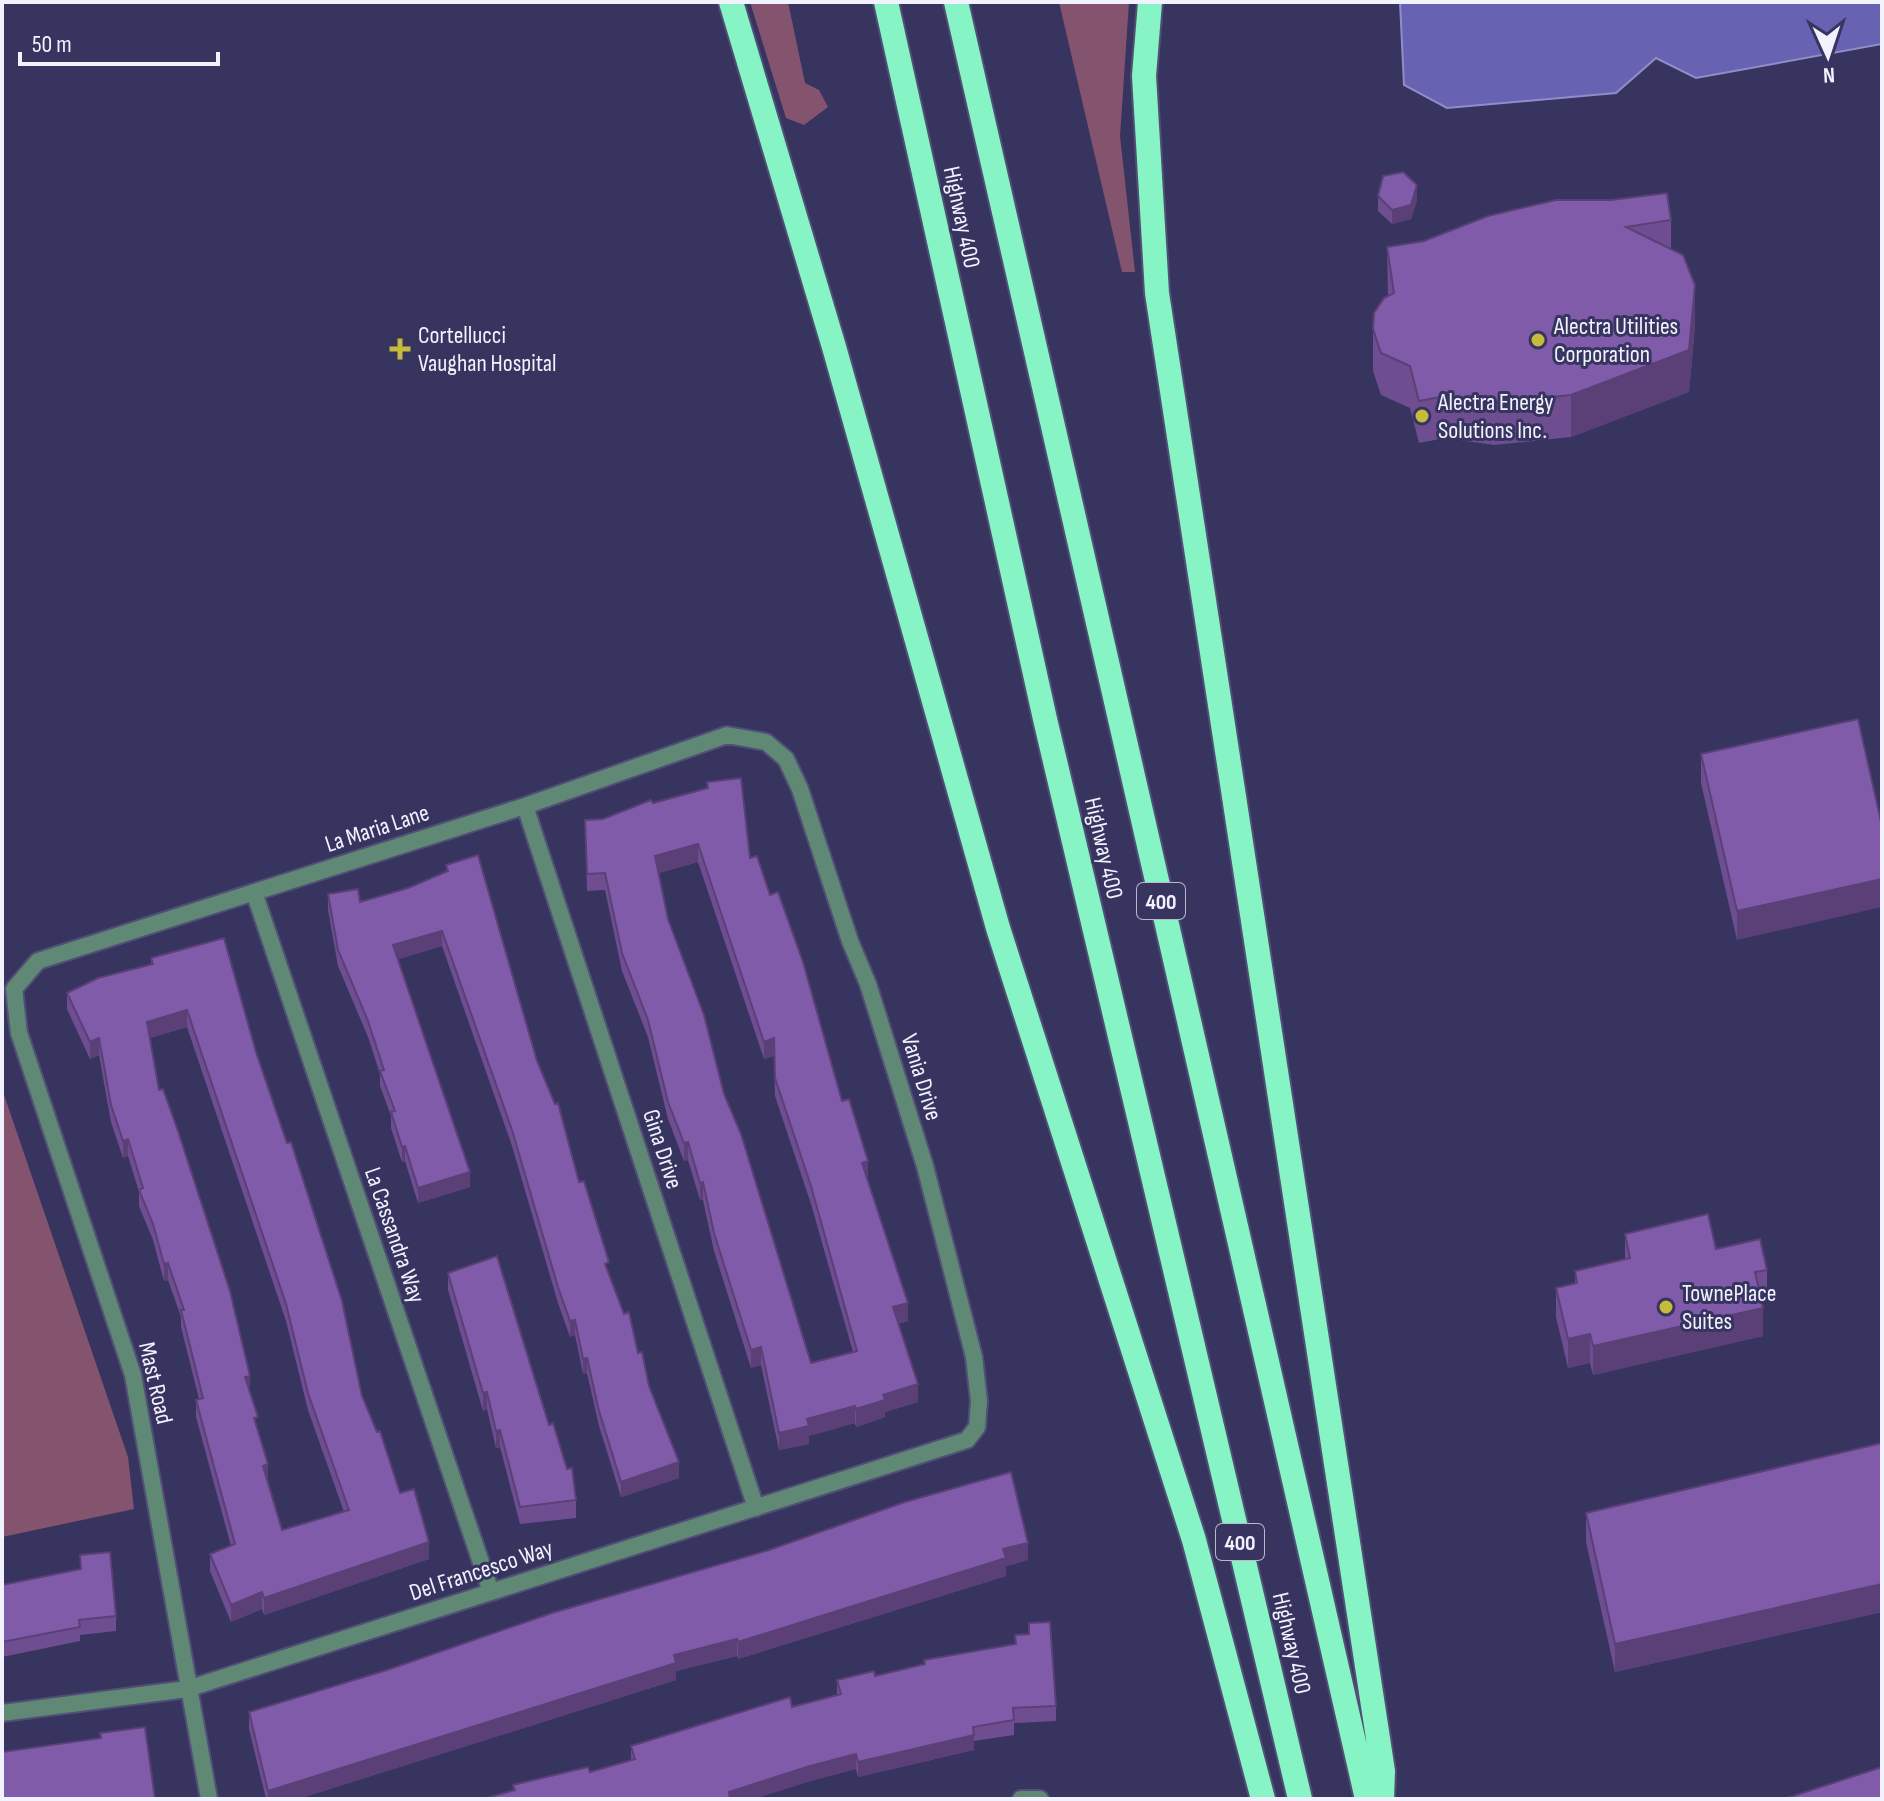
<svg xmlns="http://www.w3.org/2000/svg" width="1884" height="1801" font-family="'Sofia Sans Condensed',sans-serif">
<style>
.green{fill:#84546f}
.water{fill:#6762b2;stroke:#908dc8;stroke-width:2}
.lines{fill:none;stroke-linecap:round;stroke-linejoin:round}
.street-casing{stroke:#514f76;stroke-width:20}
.highway-casing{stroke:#514f76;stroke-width:28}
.street{stroke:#5f8975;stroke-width:16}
.highway{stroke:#86f4c5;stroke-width:24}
.wall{fill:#6e4e91;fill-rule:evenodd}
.shaded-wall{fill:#5a4076}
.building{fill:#805ba9;stroke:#5a4076;stroke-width:2;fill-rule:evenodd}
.poi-dot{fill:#c7bb3c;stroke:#373460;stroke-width:3}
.labels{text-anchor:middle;stroke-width:6;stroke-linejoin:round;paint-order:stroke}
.shield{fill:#373460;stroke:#b9b9ce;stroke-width:2}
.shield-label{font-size:22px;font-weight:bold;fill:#f1f2fd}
.street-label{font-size:24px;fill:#f1f2fd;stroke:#373460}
.poi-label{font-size:24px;fill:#f1f2fd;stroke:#373460;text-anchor:start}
</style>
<rect width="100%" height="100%" fill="#373460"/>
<path class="green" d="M750 2H788L805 83 819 90 828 107 804 125 786 118Z
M1059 2H1129L1120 136 1135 272H1122Z
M2 1089 128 1457 134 1509 2 1537Z"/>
<path class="water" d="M1400 2H1882V44L1696 78 1656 58 1616 93 1447 108 1404 85Z"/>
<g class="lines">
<g class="street-casing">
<path id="street" d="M525 806 756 1508
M254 892 491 1592
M2 1713 187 1689 967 1440 977 1427 979 1401 974 1357 925 1166 868 984 850 941 800 789 786 759 766 742 727 735 525 806 38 961 14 989 19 1033 133 1375 209 1799
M1021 1799H1040"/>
</g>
<g class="highway-casing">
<path id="highway" d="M731 2 834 347 998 928 1194 1540 1263 1799
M886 2 1045 719 1300 1799
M956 2 1367 1799
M1150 2 1144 76 1157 293 1383 1771 1382 1799"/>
</g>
<use href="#street" class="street"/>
<use href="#highway" class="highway"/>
</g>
<path class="wall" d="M1378 196 1417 200 1411 219 1392 224 1378 211Z
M1671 220V249L1695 327 1689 392 1571 437 1494 445 1445 438 1419 443 1410 408 1381 395 1373 371V329L1388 296 1387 247Z
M1701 754 1882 826 1737 940 1701 783Z
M707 782 770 895 842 1101 868 1178 867 1179 908 1321 898 1324 918 1402 885 1412V1417L856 1427 855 1423 809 1436V1444L779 1450 761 1365 751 1368 714 1251 703 1200H700L688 1160 684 1161 668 1119 648 1037 622 971 605 890 587 891 585 820 603 819 707 788ZM698 862 764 1059 774 1056 775 1096 811 1204 853 1352 811 1363 668 919 659 873Z
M446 865 537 1061 579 1182 609 1274 649 1386 679 1478 621 1497 599 1426 587 1373 583 1374 575 1335 570 1337 558 1303 512 1146 442 946 398 959 470 1187 418 1203 405 1161 402 1162 391 1128V1116L380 1086V1074L368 1037 338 966 328 910V894L360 902 408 888 446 872Z
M151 958 256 1052 362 1396 400 1493 429 1559 264 1615 262 1609 231 1622 210 1571V1554L231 1546 196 1417V1400L199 1399 181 1327V1317L168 1280 164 1281 153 1240 139 1206V1192L128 1156 123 1158 111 1122 99 1055 90 1059 67 1009V993L151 964ZM187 1027 286 1321 308 1410 344 1512 282 1530 268 1480 250 1392 159 1090 150 1038Z
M1625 1234 1716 1249 1767 1270V1299L1761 1300 1763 1336 1593 1375 1590 1363 1568 1368 1556 1317V1288L1575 1284V1271L1625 1260Z
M448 1273 549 1425 576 1500V1518L520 1524 500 1447 496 1448 487 1409 483 1411 448 1290Z
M1882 1443V1612L1615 1672 1586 1542V1513Z
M80 1555 116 1616V1631L80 1635V1641L2 1657V1585L80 1569Z
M1028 1560 1006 1566V1576L738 1659 737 1656 676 1671V1680L298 1799H266L249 1729V1712Z
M924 1660 1056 1706V1721L1014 1723V1735L974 1741V1750L858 1777 856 1769 810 1781 753 1799H483L513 1790V1785L590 1772 631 1760V1746L837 1695V1680L875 1676 924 1664Z"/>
<path class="shaded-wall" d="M1417 185V200L1411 219 1392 224V210Z
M1695 285V327L1689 392 1571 437V395Z
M698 844V862L655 874V856Z
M1882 879V907L1737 940V911Z
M442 931V946L393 961V945Z
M187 1010V1027L147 1039V1022Z
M99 1038V1055L90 1059V1042Z
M774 1038V1056L764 1059V1042Z
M128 1139V1156L123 1158V1141Z
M688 1142V1160L684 1161V1143Z
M405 1146V1161L402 1162V1147Z
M868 1161V1178L862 1180V1163Z
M470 1172V1187L418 1203V1188Z
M703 1182V1200H700V1183Z
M168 1263V1280L164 1281V1264Z
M908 1303V1321L893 1325V1307Z
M1763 1308V1336L1593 1375V1346Z
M575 1320V1335L570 1337V1321Z
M1590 1334V1363L1568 1368V1339Z
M761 1347V1365L751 1368V1350Z
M587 1358V1373L583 1374V1359Z
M250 1376V1392L245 1377Z
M918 1384V1402L885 1412V1417L856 1427V1409L883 1395Z
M487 1392V1409L483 1411V1393Z
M855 1406V1423L809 1436V1444L779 1450V1433L807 1419Z
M500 1430V1447L496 1448V1431Z
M679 1462V1478L621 1497V1482Z
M268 1464V1481L263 1466Z
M429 1542V1559L264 1615V1598Z
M1028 1543V1560L1006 1566V1576L738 1659V1642L1003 1549Z
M1882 1584V1612L1615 1672V1644Z
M262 1592V1609L231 1622V1605Z
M737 1639V1656L676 1671V1680L298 1799H268V1791L674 1655Z
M974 1735V1750L858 1777V1762Z
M856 1754V1769L810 1781 753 1799H724L729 1792 810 1766Z"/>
<path class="building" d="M1403 172 1417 185 1411 205 1392 210 1378 196 1383 176Z
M1667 193 1671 220 1626 227 1683 255 1695 285 1689 350 1571 395 1494 403 1445 396 1419 401 1410 366 1381 353 1373 329 1374 313 1384 298 1394 293 1387 247 1424 241 1488 216 1556 200H1611Z
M1858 719 1882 826V879L1737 911 1701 754Z
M741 778 750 858 757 856 770 895 778 892 803 962 842 1101 849 1099 868 1161 862 1163 908 1303 893 1307 918 1384 883 1395 885 1400 856 1409 855 1406 807 1419 809 1426 779 1433 761 1347 751 1350 714 1233 703 1182 700 1183 688 1142 684 1143 668 1102 648 1020 622 953 605 873 587 874 585 820 603 819 651 800 653 803 708 788 707 782ZM698 844 764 1042 774 1038 775 1078 811 1186 857 1351 811 1363 741 1134 724 1094 704 1015 668 919 655 856Z
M478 855 537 1061 555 1104 558 1103 579 1182 584 1181 609 1262 605 1264 624 1314 629 1312 638 1353 642 1352 649 1386 679 1462 621 1482 599 1411 587 1358 583 1359 575 1320 570 1321 558 1287 512 1130 442 931 393 945 470 1172 418 1188 405 1146 402 1147 391 1112 395 1111 380 1071 384 1070 368 1021 338 950 328 894 358 889 360 902 408 888 448 871 446 865Z
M224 938 256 1052 287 1143 291 1142 342 1301 362 1396 377 1432 380 1431 400 1493 414 1489 429 1542 264 1598 262 1592 231 1605 210 1554 235 1544 196 1400 203 1398 181 1310H184L168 1263 164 1264 153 1224 139 1190 143 1188 128 1139 123 1141 111 1105 99 1038 90 1042 67 993 98 978 153 964 151 958ZM187 1010 286 1304 308 1393 349 1510 282 1530 263 1466 268 1464 254 1418 258 1417 245 1377 250 1376 230 1291 178 1131 163 1089 159 1090 147 1022Z
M1708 1214 1716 1249 1760 1239 1767 1270 1755 1272 1763 1308 1593 1346 1590 1334 1568 1339 1556 1288 1577 1283 1575 1271 1630 1258 1625 1234Z
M497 1256 549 1425 553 1423 567 1469 572 1468 576 1500 520 1507 500 1430 496 1431 487 1392 483 1393 448 1273Z
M1882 1443V1584L1615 1644 1586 1513Z
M1011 1472 1028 1543 1003 1549 1006 1558 738 1642 737 1639 674 1655 676 1663 268 1791 249 1712 387 1670 552 1613 769 1550 905 1502Z
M110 1552 116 1616 79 1620 80 1627 2 1642V1585L81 1569 80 1555Z
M1050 1622 1056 1706 1013 1708 1014 1720 973 1727 974 1735 858 1762 856 1754 810 1766 729 1792 730 1797 724 1799H483L515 1790 513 1785 588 1767 590 1772 635 1759 631 1746 790 1697 792 1707 841 1694 837 1680 874 1671 875 1676 925 1664 924 1660 1016 1644 1015 1635 1029 1634V1623Z
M145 1727 155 1799H2V1752L101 1738 100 1733Z
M1882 1767V1799H1784Z"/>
<g class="poi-dot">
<circle cx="1538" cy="340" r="8"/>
<path d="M396 337h8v8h8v8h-8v8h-8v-8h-8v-8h8z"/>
<circle cx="1422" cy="416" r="8"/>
<circle cx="1666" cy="1307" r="8"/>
</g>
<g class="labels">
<g class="shield">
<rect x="1137" y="883" width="48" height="36" rx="6"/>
<rect x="1216" y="1524" width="48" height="36" rx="6"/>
</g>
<g class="shield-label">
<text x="1161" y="909">400</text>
<text x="1240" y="1550">400</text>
</g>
<g class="street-label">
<text transform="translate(962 217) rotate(78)" y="8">Highway 400</text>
<text transform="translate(377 828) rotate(-18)" y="8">La Maria Lane</text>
<text transform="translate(1104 848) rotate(77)" y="8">Highway 400</text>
<text transform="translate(922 1077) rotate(73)" y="8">Vania Drive</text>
<text transform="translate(663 1149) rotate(72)" y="8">Gina Drive</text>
<text transform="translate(395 1235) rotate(71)" y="8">La Cassandra Way</text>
<text transform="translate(156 1383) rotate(77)" y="8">Mast Road</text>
<text transform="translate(481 1570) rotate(-18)" y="8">Del Francesco Way</text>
<text transform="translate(1292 1643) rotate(77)" y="8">Highway 400</text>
</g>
<g class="poi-label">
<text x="1554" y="334">Alectra Utilities<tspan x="1554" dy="28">Corporation</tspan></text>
<text x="418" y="343">Cortellucci<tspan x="418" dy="28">Vaughan Hospital</tspan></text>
<text x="1438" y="410">Alectra Energy<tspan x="1438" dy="28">Solutions Inc.</tspan></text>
<text x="1682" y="1301">TownePlace<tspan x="1682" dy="28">Suites</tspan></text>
</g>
</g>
<rect width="1884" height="1801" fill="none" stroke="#f1f2fd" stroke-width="8"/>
<g transform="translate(1828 56) rotate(177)" stroke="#373460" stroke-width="6" paint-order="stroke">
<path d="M0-6L14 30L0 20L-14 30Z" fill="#f1f2fd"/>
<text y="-12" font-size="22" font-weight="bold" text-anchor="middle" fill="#f1f2fd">N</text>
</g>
<path d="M20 52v12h198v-12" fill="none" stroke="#f1f2fd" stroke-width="4"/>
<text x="32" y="52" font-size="24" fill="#f1f2fd" stroke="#373460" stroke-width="6" paint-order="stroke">50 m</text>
</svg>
